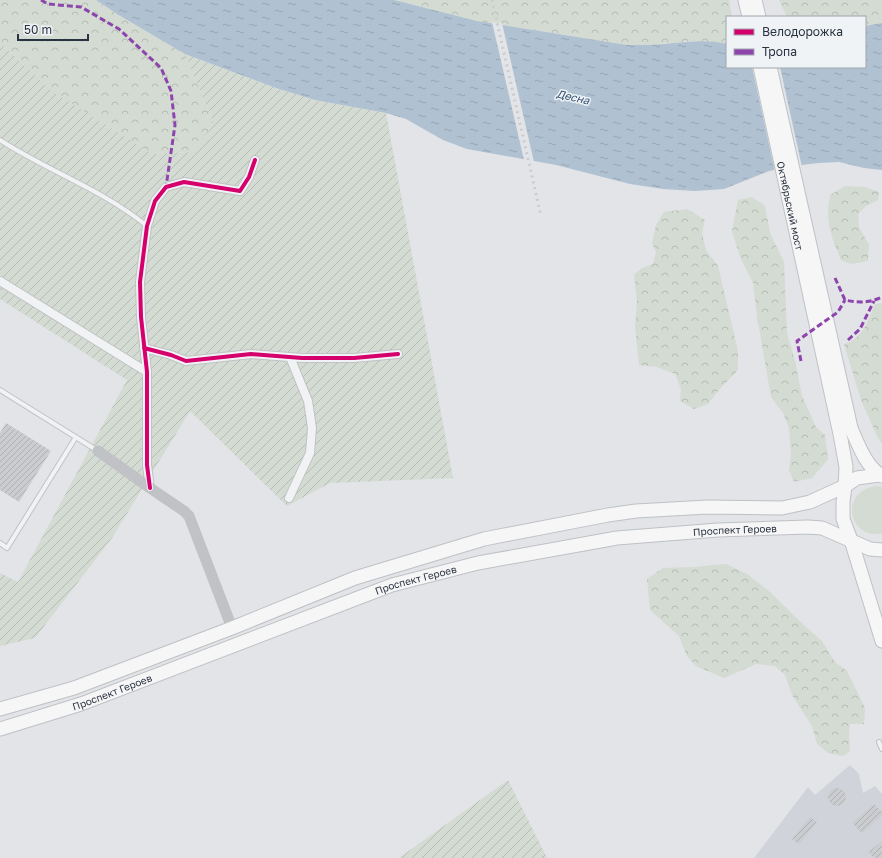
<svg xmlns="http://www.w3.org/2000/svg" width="882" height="858" font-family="'Golos Text',sans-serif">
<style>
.built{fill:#d0d4da}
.grass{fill:#d3dbd2}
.forest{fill:url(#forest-crowns)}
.garden{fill:url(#garden-furrows)}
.water{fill:url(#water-ripples)}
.pier{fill:#e2e4e7}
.building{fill:url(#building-hatch)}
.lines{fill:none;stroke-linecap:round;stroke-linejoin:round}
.lane-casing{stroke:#c0c2c5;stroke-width:6}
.street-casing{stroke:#c0c2c5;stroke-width:10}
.primary-casing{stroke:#bec1c5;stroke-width:15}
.lane{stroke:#f1f2f4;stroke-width:4}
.street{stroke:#f1f2f4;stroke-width:8}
.secondary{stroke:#c0c2c6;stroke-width:11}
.primary{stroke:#f6f6f6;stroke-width:13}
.rail{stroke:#cbcccf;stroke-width:3;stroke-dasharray:2 4;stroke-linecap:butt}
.quiet{stroke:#8e44ad;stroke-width:3;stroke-dasharray:6 3;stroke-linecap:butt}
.cycleway-casing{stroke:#f0f3f6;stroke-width:6}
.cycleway{stroke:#d6006c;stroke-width:4}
.labels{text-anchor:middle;stroke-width:3;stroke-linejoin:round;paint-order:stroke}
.street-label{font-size:10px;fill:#293240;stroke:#f0f3f6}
.water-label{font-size:11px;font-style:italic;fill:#335174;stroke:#f0f3f6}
</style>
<defs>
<pattern id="forest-crowns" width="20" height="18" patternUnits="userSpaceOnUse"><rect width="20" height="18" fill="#d3dbd2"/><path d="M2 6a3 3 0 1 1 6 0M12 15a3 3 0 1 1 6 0" fill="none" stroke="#b5bcb5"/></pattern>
<pattern id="garden-furrows" width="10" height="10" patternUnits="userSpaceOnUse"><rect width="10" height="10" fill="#d3dbd2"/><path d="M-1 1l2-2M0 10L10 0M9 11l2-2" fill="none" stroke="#b5bcb5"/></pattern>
<pattern id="water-ripples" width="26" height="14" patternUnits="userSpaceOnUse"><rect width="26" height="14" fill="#b0c1d2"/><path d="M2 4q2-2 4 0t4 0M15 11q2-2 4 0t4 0" fill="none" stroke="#97a6b5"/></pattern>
<pattern id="building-hatch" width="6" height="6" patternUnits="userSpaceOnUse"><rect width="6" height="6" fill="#cacccf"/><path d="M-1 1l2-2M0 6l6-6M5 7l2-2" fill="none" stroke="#aeb0b3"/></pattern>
</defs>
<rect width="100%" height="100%" fill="#e2e4e7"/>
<path class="built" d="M850 765 859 774 863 793 875 786 882 794V858H754L808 787 815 795Z"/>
<path class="grass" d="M875 486 882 487V533C851 541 837 494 875 486Z"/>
<path class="forest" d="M0 0H96L117 14 185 54 214 125 190 152 151 154 52 91 0 43Z
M394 0H729L732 17H727V44L693 41 645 45H627L477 21Z
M779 0H882V23L865 26V17H787Z
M845 186 865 187 879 192 878 200 866 206 858 214 859 227 869 245 868 261 851 264 841 260C831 236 825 221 830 195Z
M752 197 765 206 770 233 784 262 787 333 795 361 802 396 816 427 825 435 828 459 812 478 794 482 789 470 791 455 789 428 783 413 771 397 757 316 753 283 740 257 732 231 738 200Z
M687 209 705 220 702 233 706 250 718 266 738 351V370L718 391 708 404 694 409 680 401 681 389 675 374 657 367 639 365 635 326 637 301 634 275 642 268 653 264 656 252 652 243 656 225 664 212Z
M882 303V444L877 436 861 400 844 344C862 340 869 319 875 304Z
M726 564 747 574 770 592 806 627 822 641 835 662 847 671 865 708 864 724H850L849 733 850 751 843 756 828 753 817 744 812 726 792 695 785 675 775 666 756 664 724 678 696 666 687 656 679 636 650 610 647 579 663 568 693 567Z"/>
<path class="garden" d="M0 43 52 91 152 154 190 152 214 125 185 54 276 88 315 100 386 113 453 478 330 483 287 506 190 411 112 538 35 638 0 646V573L18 582 127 380 0 299Z
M508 780 547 858H399Z"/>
<path class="water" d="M96 0H394L477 21 627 45C639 45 652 45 664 44 686 42 706 39 727 44V67H865V26L882 23V170L864 168 839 162 818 163 793 166 769 171 724 189 695 191 663 189 630 184 556 165 467 149 443 140 406 119 386 113 315 100 276 88 185 54 117 14Z"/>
<path class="pier" d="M492 22 502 23 534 162 524 160Z
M752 67H780L802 167 775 172Z"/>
<path class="building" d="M6 423 51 451 19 502 0 490V433Z
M828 797a9 9 0 1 1 18 0a9 9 0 1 1-18 0Z
M874 804 882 812V815L862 833 852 823Z
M810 817 817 822 799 844 792 839Z
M882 841V858H874L869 852Z"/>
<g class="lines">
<g class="lane-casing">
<path id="lane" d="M0 140C48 171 103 190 147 226
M0 390 98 451
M0 543 7 548 76 437
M879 742 882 749"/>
</g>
<g class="street-casing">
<path id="street" d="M0 281 147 372
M144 348 171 355 186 361 251 354 302 358H354L398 354
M150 488 147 465V372L141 317 140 282 147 226 155 201 166 187 184 182 240 191 249 177 255 160
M289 498 310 453 312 428 308 401 290 357"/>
</g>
<g class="primary-casing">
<g id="primary">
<path d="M745 0 749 17"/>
<path d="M755 0 759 17"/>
<path id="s1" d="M760 67 840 434 846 467 845 486 843 502V519L851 540 882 641"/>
<path d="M770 67 851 428C858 444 866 467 882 476"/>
<path d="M0 709 74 688 232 628 355 578 484 539 608 515 636 511 708 507 782 508 810 502 845 486 857 478 879 475"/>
<path id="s2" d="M0 729 81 704 392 585 478 563 617 538 718 530 808 527 822 528 870 549 882 550"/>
</g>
</g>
<use href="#lane" class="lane"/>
<use href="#street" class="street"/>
<path class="secondary" d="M98 451 150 488 184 511 189 516 232 628"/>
<use href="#primary" class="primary"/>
<path class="rail" d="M492 0 541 216"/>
<path class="quiet" d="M41 0 48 4 81 7 119 29 161 68 171 91 175 125 166 187
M835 278 845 300C858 303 870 303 882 297
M848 340 860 329 874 301
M801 361 797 341 838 312 845 300"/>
<g class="cycleway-casing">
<path id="cycleway" d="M144 348 171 355 186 361 251 354 302 358H354L398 354
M150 488 147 465V372L141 317 140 282 147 226 155 201 166 187 184 182 240 191 249 177 255 160"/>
</g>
<use href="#cycleway" class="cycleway"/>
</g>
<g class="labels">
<g class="street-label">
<text dy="4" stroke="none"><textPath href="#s1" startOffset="142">Октябрьский мост</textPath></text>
<text dy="4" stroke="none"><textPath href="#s2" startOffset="766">Проспект Героев</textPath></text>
<text dy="4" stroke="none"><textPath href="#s2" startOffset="442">Проспект Героев</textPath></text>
<text dy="4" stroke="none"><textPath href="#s2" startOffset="118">Проспект Героев</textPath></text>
</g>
<g class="water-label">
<text transform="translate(573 97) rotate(13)" y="4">Десна</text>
</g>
</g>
<rect x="726" y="16" width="140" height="52" fill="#f0f3f6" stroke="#a0a6ad"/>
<rect x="734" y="29" width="20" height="6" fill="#d6006c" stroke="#a0a6ad"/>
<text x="762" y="36" font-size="12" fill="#293240">Велодорожка</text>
<rect x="734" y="49" width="20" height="6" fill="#8e44ad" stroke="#a0a6ad"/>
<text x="762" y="56" font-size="12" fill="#293240">Тропа</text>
<path d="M18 34v6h70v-6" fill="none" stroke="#293240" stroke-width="2"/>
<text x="24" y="34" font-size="12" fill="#293240" stroke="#f0f3f6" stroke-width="3" paint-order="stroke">50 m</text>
</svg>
